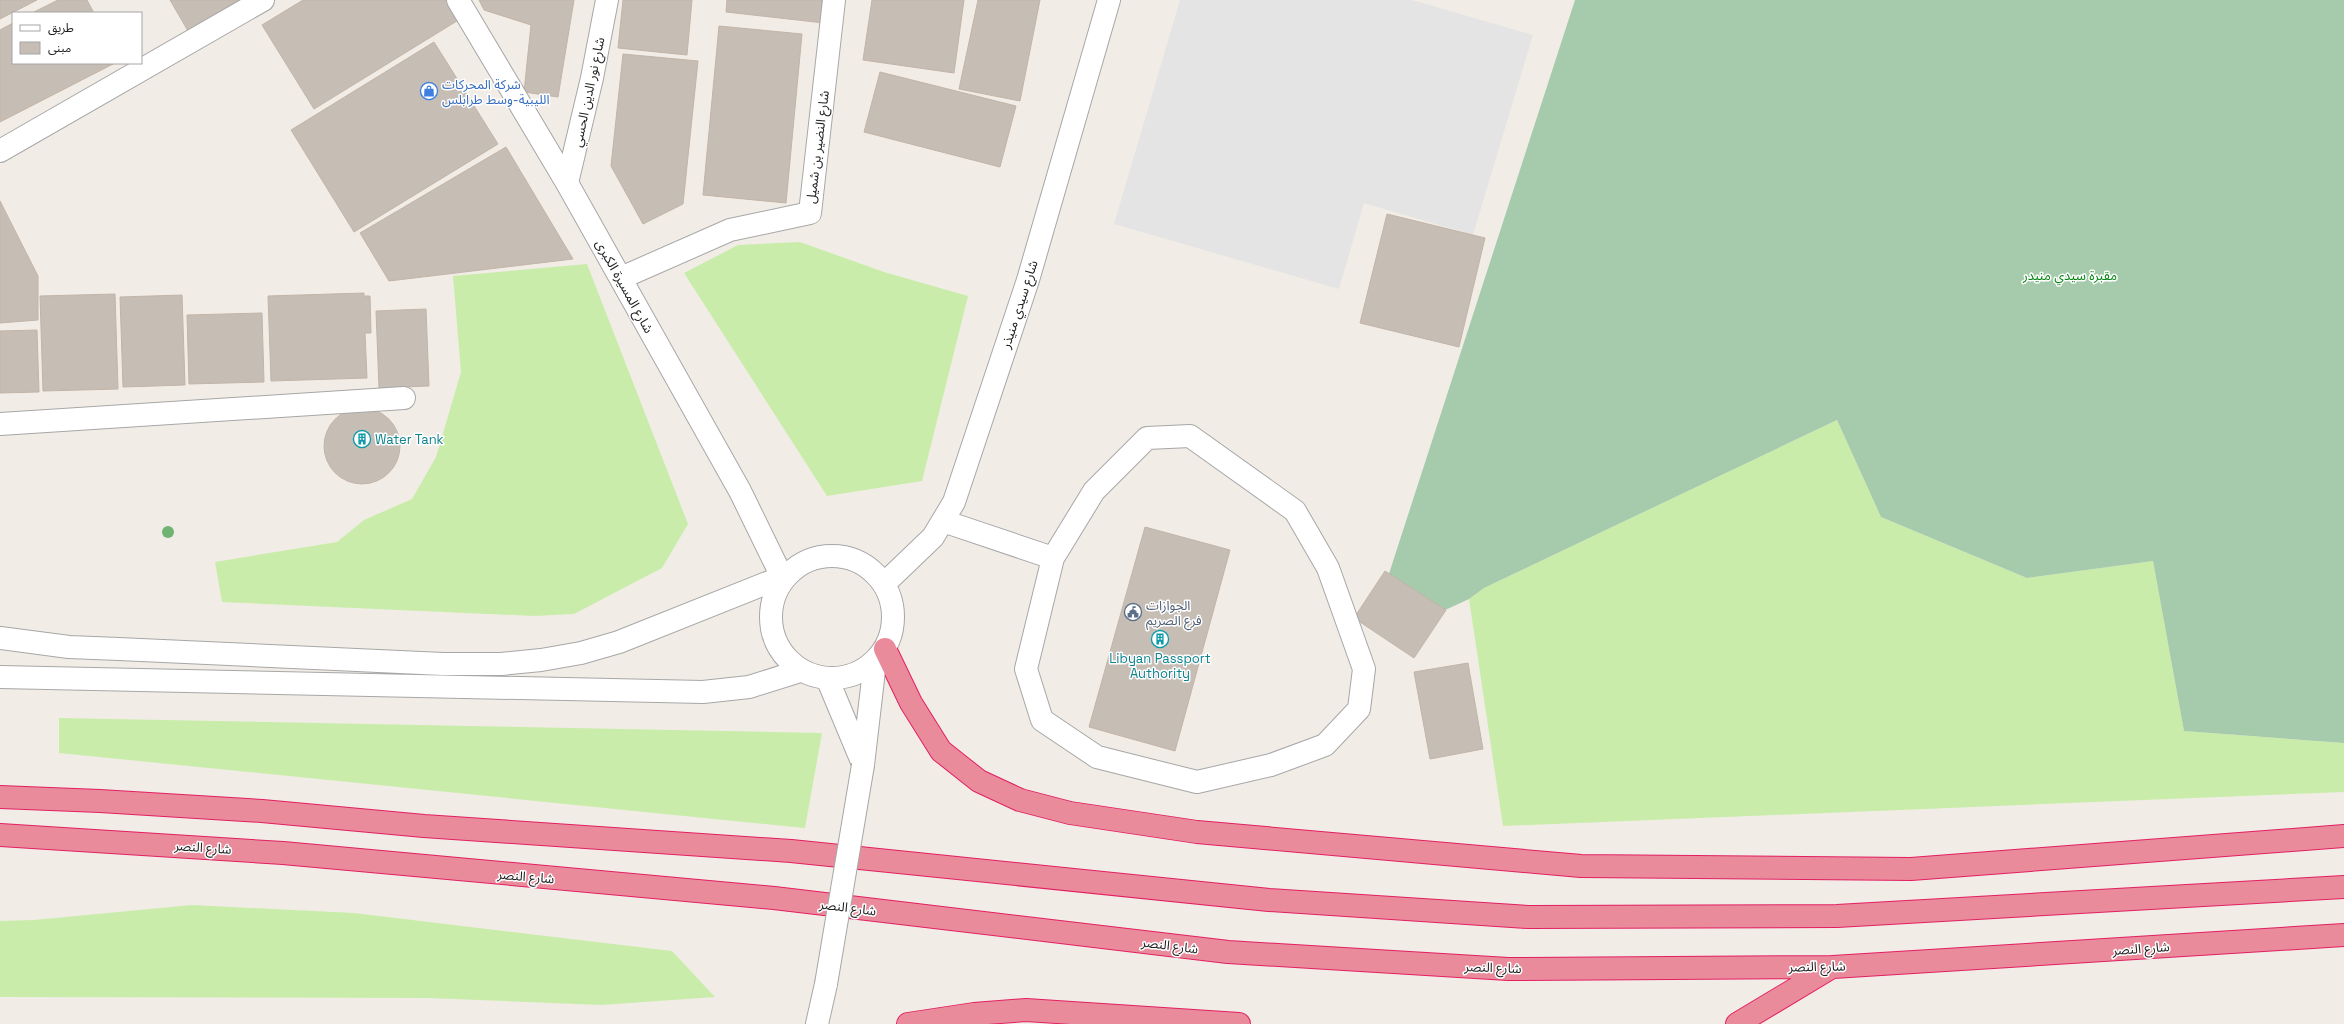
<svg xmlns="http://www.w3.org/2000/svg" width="2344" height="1024" font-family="'Space Grotesk','Noto Sans Arabic',sans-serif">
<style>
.grass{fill:#caecaa}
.cemetery{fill:#a6caac}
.parking{fill:#e4e4e4}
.building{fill:#c6bdb5;stroke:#c3b4a7}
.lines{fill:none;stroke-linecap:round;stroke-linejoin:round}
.minor-casing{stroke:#a7a7a7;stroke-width:24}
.highway-casing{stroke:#e21f61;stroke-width:24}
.minor{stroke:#fff;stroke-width:22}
.highway{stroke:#ea8b9c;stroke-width:22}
.minor-bridge-casing{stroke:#a7a7a7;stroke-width:24;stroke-linecap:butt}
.minor-bridge{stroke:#fff;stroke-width:22}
.tree{fill:#70b372}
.labels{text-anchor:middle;stroke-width:3;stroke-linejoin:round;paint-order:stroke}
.shop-label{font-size:13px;fill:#366cbe;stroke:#fff;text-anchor:start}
.street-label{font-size:13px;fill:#202020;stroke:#fff}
.park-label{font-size:13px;fill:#078413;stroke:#fff}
.culture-label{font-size:13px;fill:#0d838f;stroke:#fff;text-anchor:start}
.service-label{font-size:13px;fill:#4e5e75;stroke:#fff;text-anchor:start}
</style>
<rect width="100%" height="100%" fill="#f1ede6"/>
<path class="grass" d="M800 242 884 272 968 296 922 481 827 496 684 273 738 245Z
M587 264 688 524 662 568 574 614 534 616 222 602 215 562 337 542 364 520 412 499 436 457 461 372 453 276Z
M1837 420 1881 517 2027 578 2153 561 2184 731 2344 743V792L1503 826 1469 599 1484 588Z
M59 718 822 733 805 828 59 753Z
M192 905 354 913 672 951 715 997 601 1005 428 998 0 997V921L34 920Z"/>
<path class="cemetery" d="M1575 0H2344V743L2184 731 2153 561 2027 578 1881 517 1837 420 1484 588 1469 599 1430 617 1385 586Z"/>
<path class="parking" d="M1180 0H1412L1533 35 1473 235 1364 203 1339 289 1114 224Z"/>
<path class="building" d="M0 0H37L0 19Z
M58 0H87L94 13H32Z
M170 0H242L188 31Z
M303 0H454L465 16 314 109 262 25Z
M479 0H574L558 97 524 92 531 25 484 10Z
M623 0H692L687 55 618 48Z
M727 0H827L824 23 726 12Z
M872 0H964L954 73 863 60Z
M978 0H1040L1020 101 959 89Z
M13 23V63H115L0 122V30Z
M719 26 802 34 786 203 703 195Z
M434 42 498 144 354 232 291 130Z
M623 54 698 61 683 204 643 224 611 166Z
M880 72 1016 106 1000 167 864 132Z
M506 147 573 259 389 281 360 233Z
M0 201 38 276V320L0 323Z
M1387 214 1485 238 1459 347 1360 323Z
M364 293V296H370L371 333H365L367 378 271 381 268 296Z
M115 294 118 389 43 391 40 296Z
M182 295 185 385 123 387 120 297Z
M426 309 429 386 379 388 376 311Z
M262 313 264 382 189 384 187 315Z
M37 330 39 392 0 393V331Z
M324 446a38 38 0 1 1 76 0a38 38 0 1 1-76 0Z
M1145 527 1230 550 1175 751 1089 727Z
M1385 571 1446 610 1414 658 1354 618Z
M1468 663 1483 749 1430 759 1414 672Z"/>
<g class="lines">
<g class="minor-casing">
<path id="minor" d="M0 151 263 0
M567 183 592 78 607 0
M621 278 730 230 810 213 834 0
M0 424 404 398
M1190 436 1295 511 1328 568 1364 669 1359 709 1325 745 1271 765 1197 782 1097 757 1042 720 1026 669 1053 558 1094 491 1147 438Z
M943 521 1053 558
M771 617a61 61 0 1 1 122 0a61 61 0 1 1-122 0Z
M884 584 933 537 954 502 1028 280 1109 0
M0 638 69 647 119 649 443 664H501L541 660 581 653 619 642 782 577 740 491 567 183 458 0
M0 677 703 692 749 687 800 671
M827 678 863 764
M863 765 875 662
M817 1024 826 984"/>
</g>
<g class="highway-casing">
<path id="highway" d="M885 649 911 703 941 751 979 781 1020 800 1070 813 1197 832 1581 866 1911 869 2344 836
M0 797 100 801 262 811 424 826 791 851 1269 900 1528 917 1837 916 2344 887
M0 835 283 853 774 898 1228 952 1508 969 1833 967 2344 935
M908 1024 974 1014 1026 1010 1239 1024
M1737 1024 1832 967"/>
</g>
<use href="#minor" class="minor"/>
<use href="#highway" class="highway"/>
<g class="minor-bridge-casing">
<path id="minor-bridge" d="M826 984 863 765"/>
</g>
<use href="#minor-bridge" class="minor-bridge"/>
</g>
<circle class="tree" cx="168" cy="532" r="6"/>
<defs>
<g id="shop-ring" transform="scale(0.9)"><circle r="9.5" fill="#fff" stroke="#3f7fe0" stroke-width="1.5"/><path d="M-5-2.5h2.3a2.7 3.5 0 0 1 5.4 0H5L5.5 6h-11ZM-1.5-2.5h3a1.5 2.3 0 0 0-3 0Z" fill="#3f7fe0"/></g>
<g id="building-ring" transform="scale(0.9)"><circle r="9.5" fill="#fff" stroke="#0f9aa8" stroke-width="1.5"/><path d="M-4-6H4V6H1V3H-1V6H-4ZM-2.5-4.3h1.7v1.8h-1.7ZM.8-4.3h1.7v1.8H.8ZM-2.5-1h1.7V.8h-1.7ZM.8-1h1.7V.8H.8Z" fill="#0f9aa8"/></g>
<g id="civic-ring" transform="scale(0.9)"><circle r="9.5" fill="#fff" stroke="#5c6f8a" stroke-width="1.5"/><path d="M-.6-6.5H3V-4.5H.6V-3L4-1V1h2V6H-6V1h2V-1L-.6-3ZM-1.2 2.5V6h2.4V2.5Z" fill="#5c6f8a"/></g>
</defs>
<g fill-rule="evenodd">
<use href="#shop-ring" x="429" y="91"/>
<use href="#building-ring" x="362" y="439"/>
<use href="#civic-ring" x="1133" y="612"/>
<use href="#building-ring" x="1160" y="639"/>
</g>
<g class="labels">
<g class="shop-label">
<text x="442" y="89">شركة المحركات<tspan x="442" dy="15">الليبية-وسط طرابلس</tspan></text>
</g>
<g class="street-label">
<text transform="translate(588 92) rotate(-78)" y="5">شارع نور الدين الحسي</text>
<text transform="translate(817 147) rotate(-83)" y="5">شارع النضير بن شميل</text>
<text transform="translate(625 286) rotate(61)" y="5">شارع المسيرة الكبرى</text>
<text transform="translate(1019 304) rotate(-72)" y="5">شارع سيدي منيذر</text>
<text transform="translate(203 847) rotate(4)" y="5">شارع النصر</text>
<text transform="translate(526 876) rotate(5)" y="5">شارع النصر</text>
<text transform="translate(848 907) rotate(7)" y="5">شارع النصر</text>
<text transform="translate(1170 945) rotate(7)" y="5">شارع النصر</text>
<text transform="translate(2141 948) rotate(-4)" y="5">شارع النصر</text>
<text transform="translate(1817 966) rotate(-1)" y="5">شارع النصر</text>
<text transform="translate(1493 967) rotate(2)" y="5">شارع النصر</text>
</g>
<g class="park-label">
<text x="2070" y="280">مقبرة سيدي منيدر</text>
</g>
<g class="culture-label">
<text x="375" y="444">Water Tank</text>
<text x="1160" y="663" text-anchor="middle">Libyan Passport<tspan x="1160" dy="15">Authority</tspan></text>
</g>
<g class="service-label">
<text x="1146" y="610">الجوازات<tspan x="1146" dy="15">فرع الصريم</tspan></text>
</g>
</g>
<rect x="12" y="12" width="130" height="52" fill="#ffffff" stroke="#a6a6a6"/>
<rect x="20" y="25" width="20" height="6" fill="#ffffff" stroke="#a6a6a6"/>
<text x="48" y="32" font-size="12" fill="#202020">طريق</text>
<rect x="20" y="42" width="20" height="12" fill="#c6bdb5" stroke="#a6a6a6"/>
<text x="48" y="52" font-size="12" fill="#202020">مبنى</text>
</svg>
